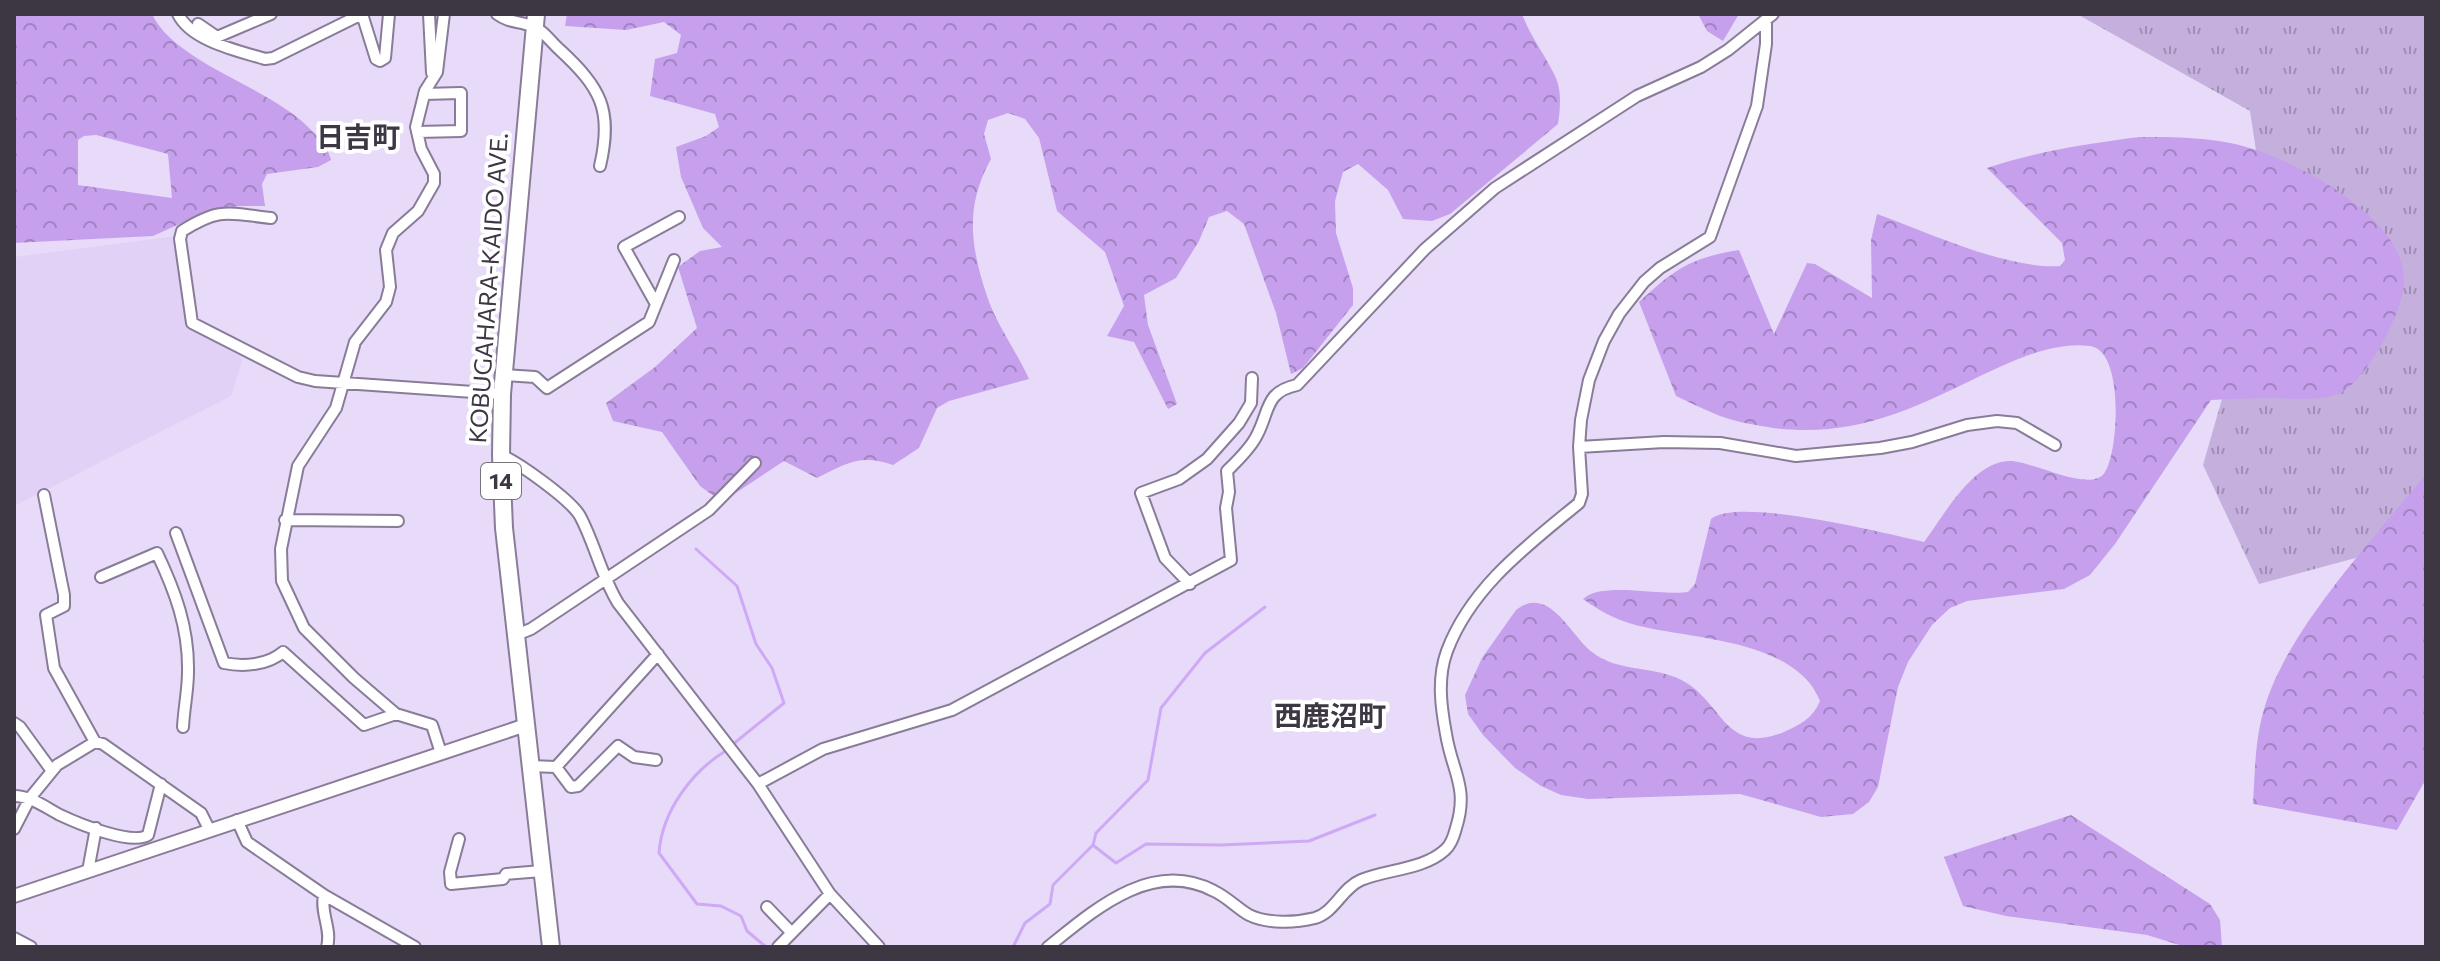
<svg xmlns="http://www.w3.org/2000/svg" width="2440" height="961" font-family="Commissioner,'Noto Sans JP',sans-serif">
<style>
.built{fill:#e2d1f6}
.grass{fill:url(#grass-tufts)}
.forest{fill:url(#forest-crowns);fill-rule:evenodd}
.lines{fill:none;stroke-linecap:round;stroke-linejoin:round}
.stream{stroke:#cea9f6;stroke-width:3}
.minor-casing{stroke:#897c98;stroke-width:14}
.tertiary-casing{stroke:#897c98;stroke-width:16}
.primary-casing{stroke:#897c98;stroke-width:20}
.minor{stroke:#fff;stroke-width:10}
.tertiary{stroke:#fff;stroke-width:12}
.primary{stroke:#fff;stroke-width:16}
.labels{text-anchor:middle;stroke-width:8;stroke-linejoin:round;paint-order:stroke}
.shield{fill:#fff;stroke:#76737b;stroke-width:2}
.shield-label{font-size:22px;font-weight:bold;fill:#3c3743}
.street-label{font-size:24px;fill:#3c3743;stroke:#fff}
.quarter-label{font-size:28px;font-weight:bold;fill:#3c3743;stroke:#fff}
</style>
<defs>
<pattern id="grass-tufts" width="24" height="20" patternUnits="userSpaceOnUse" patternTransform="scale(2)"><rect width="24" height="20" fill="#c4afdd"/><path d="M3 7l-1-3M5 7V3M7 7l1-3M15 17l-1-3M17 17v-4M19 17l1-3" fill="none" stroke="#a08fb5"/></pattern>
<pattern id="forest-crowns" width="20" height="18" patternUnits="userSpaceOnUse" patternTransform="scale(2)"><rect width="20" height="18" fill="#c6a0ed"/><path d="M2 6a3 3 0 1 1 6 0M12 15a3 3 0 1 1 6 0" fill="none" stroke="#a283c2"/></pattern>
</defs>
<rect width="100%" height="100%" fill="#e8dbf9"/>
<path class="built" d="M176 236 188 329 240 356 242 361 231 396 14 506V257Z"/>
<path class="grass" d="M2077 14H2426V539L2259 584 2203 465 2269 236 2250 111Z"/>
<path class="forest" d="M14 14H152C177 66 273 86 315 134 323 143 328 149 331 160L318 167 267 174 262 184 265 206H239L208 211 153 236 14 243ZM96 135 168 154 172 198 78 185V140L84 136Z
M567 14H1522C1531 38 1546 56 1556 78 1562 92 1560 110 1558 124L1450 214 1432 221 1403 219 1388 190 1358 164 1343 172 1335 201 1336 233 1353 288V305L1303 368 1291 374 1276 313 1244 224 1227 211 1209 217 1199 241 1176 278 1144 295 1148 325 1177 404 1168 409 1134 342 1107 336 1124 306 1105 252 1057 211 1039 138 1025 119 1008 113 988 120 984 134 991 159C965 206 970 245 987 296 996 324 1017 352 1029 379L949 401 937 408 919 448 893 465C861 454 847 463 817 478L784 461 722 502 700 486 662 432 613 421 606 403 655 367 697 328 678 267 700 251 722 247 703 228 681 177 676 147 706 136 719 127 715 114 650 96 655 59 677 53 681 35 664 22 626 30 565 26Z
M1698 14H1739L1723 41 1707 31Z
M2139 137C2169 137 2200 137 2230 143 2284 153 2394 211 2403 270 2407 290 2398 310 2390 328 2382 347 2357 387 2338 394 2318 402 2293 398 2272 398 2252 398 2231 399 2211 400L2115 544 2090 575 2064 589 1967 601 1950 608 1932 625 1908 662 1898 687 1878 787 1869 802 1853 814 1821 817 1740 794 1588 799 1561 795 1541 786 1515 768 1483 735 1468 714 1465 695 1482 658 1516 610C1549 584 1570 635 1592 652 1617 673 1657 665 1685 682 1723 704 1726 756 1784 732 1800 725 1813 718 1820 701 1797 641 1696 639 1644 627 1621 622 1602 613 1583 599 1601 581 1661 596 1688 592L1695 584 1711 519C1737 496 1888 534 1924 542 1943 517 1972 462 2009 461 2032 460 2091 495 2105 472 2119 450 2124 350 2090 346 2053 341 2012 361 1980 376 1911 410 1853 438 1773 428 1756 425 1736 422 1720 416 1705 410 1691 403 1676 396L1639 302C1675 269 1690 258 1739 250L1774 334 1807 263 1815 264 1872 298 1871 240 1877 214C1930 233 2005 269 2060 266L2065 260 2062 243 1987 168C2037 151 2087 144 2139 137Z
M2426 474V779L2397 830 2253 804C2255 771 2255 737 2265 706 2288 629 2375 537 2426 474Z
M2071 815 2210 904 2220 920 2222 947H2186L2147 935 2006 916 1963 906 1944 857Z"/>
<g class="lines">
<path class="stream" d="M696 549 737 586 756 644 772 668 784 703 732 745
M727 750C692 771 662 811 659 853L697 904 721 906 741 916 747 931 766 947
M1094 846 1116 863 1146 844 1221 845 1309 841 1375 815
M1013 947 1025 923 1050 904 1053 885 1093 845 1096 833 1148 780 1161 708 1205 653 1265 607"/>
<g class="minor-casing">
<path id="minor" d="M178 14C191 41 239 51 265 59L273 58 362 14
M362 14 376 59 380 61 385 58 389 14
M429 14 432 73
M497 14C509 23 519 21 532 26 542 29 552 43 560 50 601 88 613 110 600 166
M198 24 217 37 271 14
M417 132 461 131V93L424 94
M271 218C228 213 220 207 182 231L180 239 192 323 298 377 315 381 502 394
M656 304 624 247 679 217
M504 375 535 377 547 388 649 322 674 260
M1579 447 1664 442 1720 443 1796 456 1880 448 1912 442 1967 425 1997 421 2017 423 2055 445
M501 455C519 463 570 499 580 516 595 544 601 575 618 603L758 784 830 894 879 947
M44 495 64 595V606L46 615 54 668 95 742
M285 520 398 521
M176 533 224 663C244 667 268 665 283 652L364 725 396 714
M101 577 157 553C175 591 189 628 188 672 188 690 184 708 183 727
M1190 584 1165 558 1141 493 1179 479 1207 459 1239 423 1251 403 1252 378
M516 635 531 629 709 510 755 463
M14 723 20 727 52 771
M441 753 432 725 396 714 354 678 304 628 282 581 281 549 298 466 336 408 355 342 386 302 390 287 386 250 393 233 418 211 434 183V174L421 149 416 127 425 91 437 72 444 14
M530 766 556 767 658 654
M556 767 571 787 578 786 618 746 634 757 656 760
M758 784 823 749 952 710 1231 560 1226 508 1229 492 1227 471C1237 461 1249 450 1256 437 1270 412 1264 392 1297 385L1425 249 1495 188 1637 96 1701 67 1728 50 1773 14
M14 796C31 796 45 807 60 815 77 823 132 846 148 835L161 784
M237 820 247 842 324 895 415 947
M14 829 30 798 57 765 95 742 103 744 201 813 209 829
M459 839 450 872 451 884 503 879 506 874 542 871
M88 871 96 828
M324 895C320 913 332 929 327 947
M767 907 791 932
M14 938 31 947
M778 947 830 894
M1048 947C1094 910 1152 858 1214 891 1227 897 1237 908 1249 915 1268 924 1295 923 1315 918 1335 912 1342 888 1361 880 1387 869 1423 870 1445 850 1451 845 1454 836 1456 828 1469 787 1452 772 1446 734 1441 707 1437 678 1447 651 1471 587 1528 545 1579 503L1582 494 1579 447 1581 420 1589 380 1604 341 1619 314 1644 282 1660 268 1710 237 1757 106 1766 44V21"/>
</g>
<g class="tertiary-casing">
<path id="tertiary" d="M14 896 526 725"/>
</g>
<g class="primary-casing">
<path id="primary" d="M536 14 502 394 501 455 504 528 551 947"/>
</g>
<use href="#minor" class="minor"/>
<use href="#tertiary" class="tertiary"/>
<use href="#primary" class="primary"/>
</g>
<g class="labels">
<rect class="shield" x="481" y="463" width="40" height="36" rx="6"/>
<g class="shield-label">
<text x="501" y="489">14</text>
</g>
<g class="street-label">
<text transform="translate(489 288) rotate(-86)" y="8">KOBUGAHARA-KAIDO AVE.</text>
</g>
<g class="quarter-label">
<text x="358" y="147">日吉町</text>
<text x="1330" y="726">西鹿沼町</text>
</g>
</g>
<rect width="2440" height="961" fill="none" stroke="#3c3743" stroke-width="32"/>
</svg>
